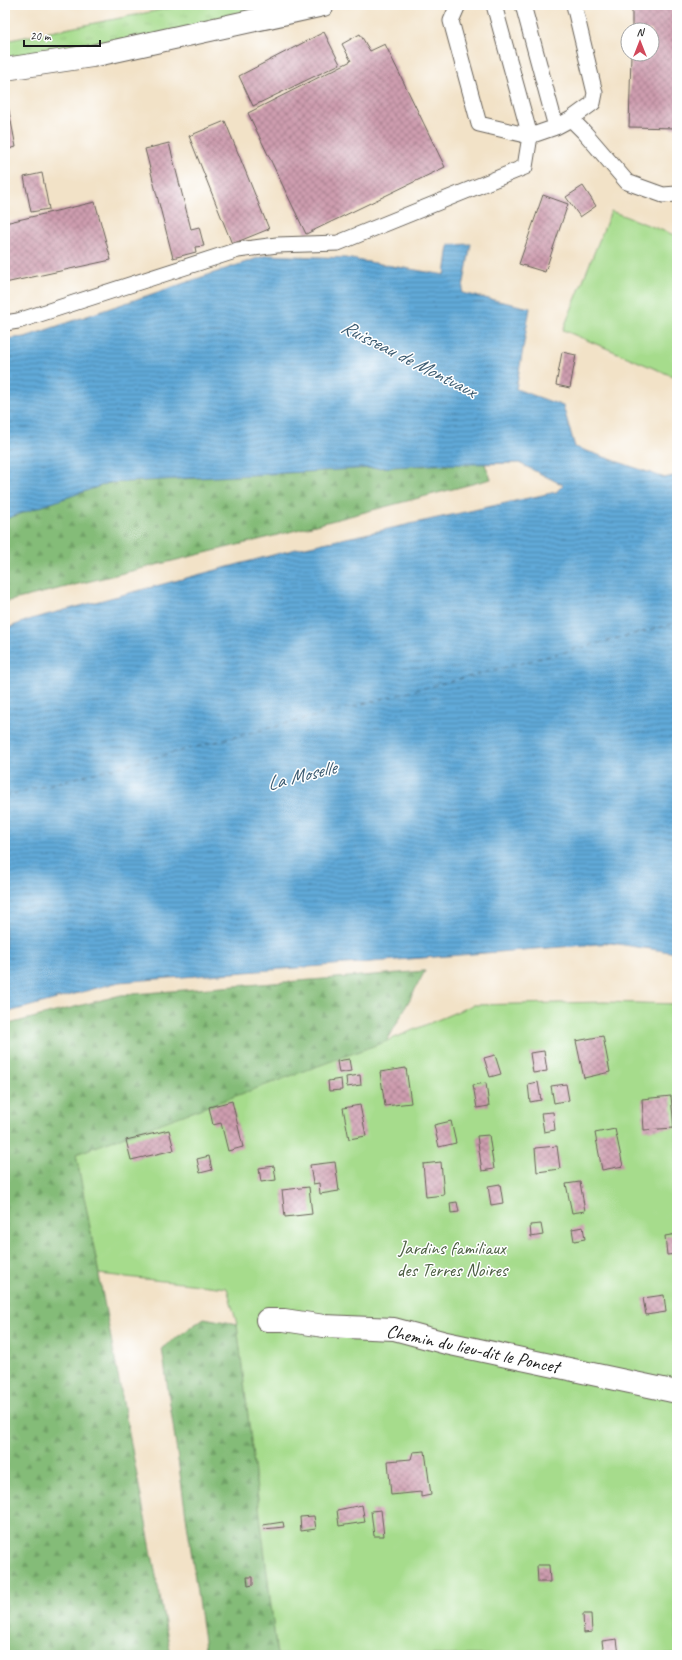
<svg xmlns="http://www.w3.org/2000/svg" width="682" height="1660" font-family="Caveat,sans-serif">
<style>
.grass{fill:url(#grass-tufts);stroke:#617c54}
.forest{fill:url(#forest-firs);stroke:#506c4a}
.green{fill:#a6dc8c;stroke:#617c54}
.water{fill:url(#water-rules);stroke:#3e627a}
.lines{fill:none;stroke-linecap:round;stroke-linejoin:round}
.ferry{stroke:#3b5b71;stroke-width:1;stroke-dasharray:5 4;stroke-linecap:butt}
.building{fill:url(#building-cross-hatch)}
.lane-casing{stroke:#676158;stroke-width:17}
.street-casing{stroke:#676158;stroke-width:24}
.lane{stroke:#fff;stroke-width:15}
.street{stroke:#fff;stroke-width:22}
.labels{text-anchor:middle;stroke-width:3;stroke-linejoin:round;paint-order:stroke}
.park-label{font-size:19px;fill:#4c5f43;stroke:#fff}
.street-label{font-size:19px;fill:#1c1c1c;stroke:#fff}
.water-label{font-size:20px;font-style:italic;fill:#3b5b71;stroke:#fff}
</style>
<defs>
<pattern id="grass-tufts" width="24" height="20" patternUnits="userSpaceOnUse"><rect width="24" height="20" fill="#a6dc8c"/><path d="M3 7l-1-3M5 7V3M7 7l1-3M15 17l-1-3M17 17v-4M19 17l1-3" fill="none" stroke="#8ebc78"/></pattern>
<pattern id="forest-firs" width="22" height="20" patternUnits="userSpaceOnUse"><rect width="22" height="20" fill="#84bc78"/><path d="M5 1l3.5 6h-7zM16 11l3.5 6h-7z" fill="#71a167"/></pattern>
<pattern id="water-rules" width="6" height="5" patternUnits="userSpaceOnUse"><rect width="6" height="5" fill="#60a9d8"/><path d="M0 2.5h6" fill="none" stroke="#4e89ae"/></pattern>
<pattern id="building-cross-hatch" width="8" height="8" patternUnits="userSpaceOnUse"><rect width="8" height="8" fill="#ce9daf"/><path d="M0 0l8 8M0 8l8-8" fill="none" stroke="#a67f8e"/></pattern>
</defs>
<rect width="100%" height="100%" fill="#fff"/>
<filter id="ink" filterUnits="userSpaceOnUse"><feTurbulence type="fractalNoise" baseFrequency=".025" numOctaves="2"/><feDisplacementMap in="SourceGraphic" scale="8" xChannelSelector="R" yChannelSelector="G"/><feConvolveMatrix kernelMatrix="1 2 1 2 8 2 1 2 1" color-interpolation-filters="sRGB"/></filter>
<filter id="wash" filterUnits="userSpaceOnUse"><feTurbulence type="fractalNoise" baseFrequency=".012" numOctaves="4" result="noise"/><feDisplacementMap in="SourceGraphic" scale="16" xChannelSelector="R" yChannelSelector="G"/><feGaussianBlur stdDeviation="0.9" result="paint"/><feColorMatrix in="noise" values="0 0 0 0 0 0 0 0 0 0 0 0 0 0 0 0 0 1.4 0 .05"/><feComposite in="paint" operator="in"/></filter>
<g filter="url(#wash)">
<rect width="100%" height="100%" fill="#f2e2c7"/>
<path class="grass" d="M185 5H324L5 69V41Z"/>
<path class="forest" d="M5 457H482L491 479 262 539 5 602Z
M425 971 385 1045 76 1154 171 1655H5V1025L121 995Z
M204 1318 237 1324 277 1655H206L162 1348Z"/>
<path class="green" d="M611 211 677 236V378L563 330Z
M603 1002 677 1004V1655H277L237 1324 227 1288 99 1274 76 1154 387 1041 473 1005Z"/>
<path class="water" d="M471 244 462 293 530 308 516 389 563 406 575 447 665 478 677 475V953L611 943 119 982 5 1013V629L31 619 292 550 556 492 563 485 519 463 427 465 109 483 5 519V339L25 337 267 255 345 258 445 275 449 245Z"/>
<g class="lines">
<path class="ferry" d="M5 796 677 623"/>
</g>
<g id="blocks">
<path class="building" d="M632 5H677V128L629 127 631 54H652V30H632Z
M324 32 340 64 253 106 239 76Z
M360 34 370 51 385 44 445 167 306 234 248 113 351 61 342 44Z
M5 96H6L16 147 5 150Z
M225 121 269 229 232 244 189 136Z
M169 143 191 229 199 227 204 246 195 247 196 252 173 258 145 149Z
M42 173 49 209 31 212 24 177Z
M583 186 596 206 580 217 566 197Z
M543 195 568 204 545 272 519 264Z
M95 202 111 260 5 283V223Z
M562 352 576 355 570 388 556 385Z
M603 1036 610 1072 584 1078 576 1041Z
M544 1051 547 1071 533 1073 530 1053Z
M495 1055 501 1074 490 1077 484 1058Z
M349 1059 351 1071 339 1073 337 1061Z
M406 1068 411 1103 385 1106 380 1072Z
M360 1075 361 1085 347 1087 346 1077Z
M341 1079 342 1090 329 1091 328 1081Z
M538 1082 541 1100 530 1102 528 1084Z
M486 1083 489 1106 477 1108 473 1085Z
M566 1084 569 1100 554 1103 551 1086Z
M671 1096 674 1128 644 1130 642 1099Z
M232 1101 243 1147 228 1151 221 1123 213 1125 209 1107Z
M360 1105 366 1136 349 1139 343 1108Z
M553 1112 555 1130 544 1132 541 1113Z
M451 1121 456 1143 439 1147 434 1125Z
M615 1129 623 1166 602 1170 595 1133Z
M169 1130 174 1150 131 1160 126 1140Z
M489 1135 494 1169 482 1171 477 1136Z
M557 1146 560 1169 537 1172 535 1148Z
M209 1156 212 1170 200 1173 197 1159Z
M335 1162 339 1191 320 1194 319 1183 313 1184 310 1165Z
M441 1162 444 1195 426 1197 423 1164Z
M274 1166 276 1180 261 1182 259 1168Z
M580 1182 585 1211 572 1213 566 1184Z
M500 1184 503 1203 491 1205 488 1186Z
M309 1187 312 1214 285 1217 282 1190Z
M457 1202 459 1212 451 1213 450 1203Z
M541 1224 543 1235 531 1237 530 1225Z
M583 1227 585 1239 574 1241 572 1229Z
M677 1234V1254L667 1255 665 1236Z
M664 1295 666 1312 646 1315 643 1298Z
M425 1451 431 1495 421 1497V1492L391 1495 388 1461 411 1459 413 1452Z
M362 1505 365 1522 339 1526 337 1510Z
M381 1510 384 1536H374L371 1511Z
M314 1516 316 1529 301 1531 300 1517Z
M283 1522 284 1527 264 1529 263 1525Z
M537 1565H549L550 1582H538Z
M247 1577H253V1585L248 1586Z
M583 1614H591L592 1632 584 1633Z
M617 1639 619 1655H604L602 1641Z"/>
</g>
</g>
<g filter="url(#ink)">
<use href="#blocks" fill-opacity="0" stroke="#676158" stroke-width="1"/>
<g class="lines">
<g class="lane-casing">
<path id="lane" d="M458 5 451 21 479 124 530 136 494 5
M571 119 585 133 627 182 663 195 677 194
M556 127 571 119 593 103 595 93 574 5
M5 323 18 321 238 250 277 245 338 243 525 167 530 136 556 127 523 5"/>
</g>
<g class="street-casing">
<path id="street" d="M5 69 92 56 323 5
M267 1320H284L324 1326 394 1329 446 1343 677 1392"/>
</g>
<use href="#lane" class="lane"/>
<use href="#street" class="street"/>
</g>
</g>
<g class="labels">
<g class="park-label">
<text x="452" y="1254">Jardins familiaux<tspan x="452" dy="22">des Terres Noires</tspan></text>
</g>
<g class="street-label">
<text transform="translate(473 1348) rotate(12)" y="7">Chemin du lieu-dit le Poncet</text>
</g>
<g class="water-label">
<text transform="translate(409 358) rotate(27)" y="7">Ruisseau de Montvaux</text>
<text transform="translate(301 775) rotate(-14)" y="7">La Moselle</text>
</g>
</g>
<rect width="682" height="1660" fill="none" stroke="#fff" stroke-width="20"/>
<g transform="translate(640 42)"><circle r="19" fill="#ffffff" stroke="#a4a4a4"/>
<path d="M0-3L7 15L0 10L-7 15Z" fill="#d1495b"/>
<text y="-6" font-size="11" font-weight="bold" text-anchor="middle" fill="#1c1c1c">N</text>
</g>
<path d="M24 40v6h76v-6" fill="none" stroke="#1c1c1c" stroke-width="2"/>
<text x="30" y="40" font-size="12" fill="#1c1c1c" stroke="#ffffff" stroke-width="3" paint-order="stroke">20 m</text>
</svg>
